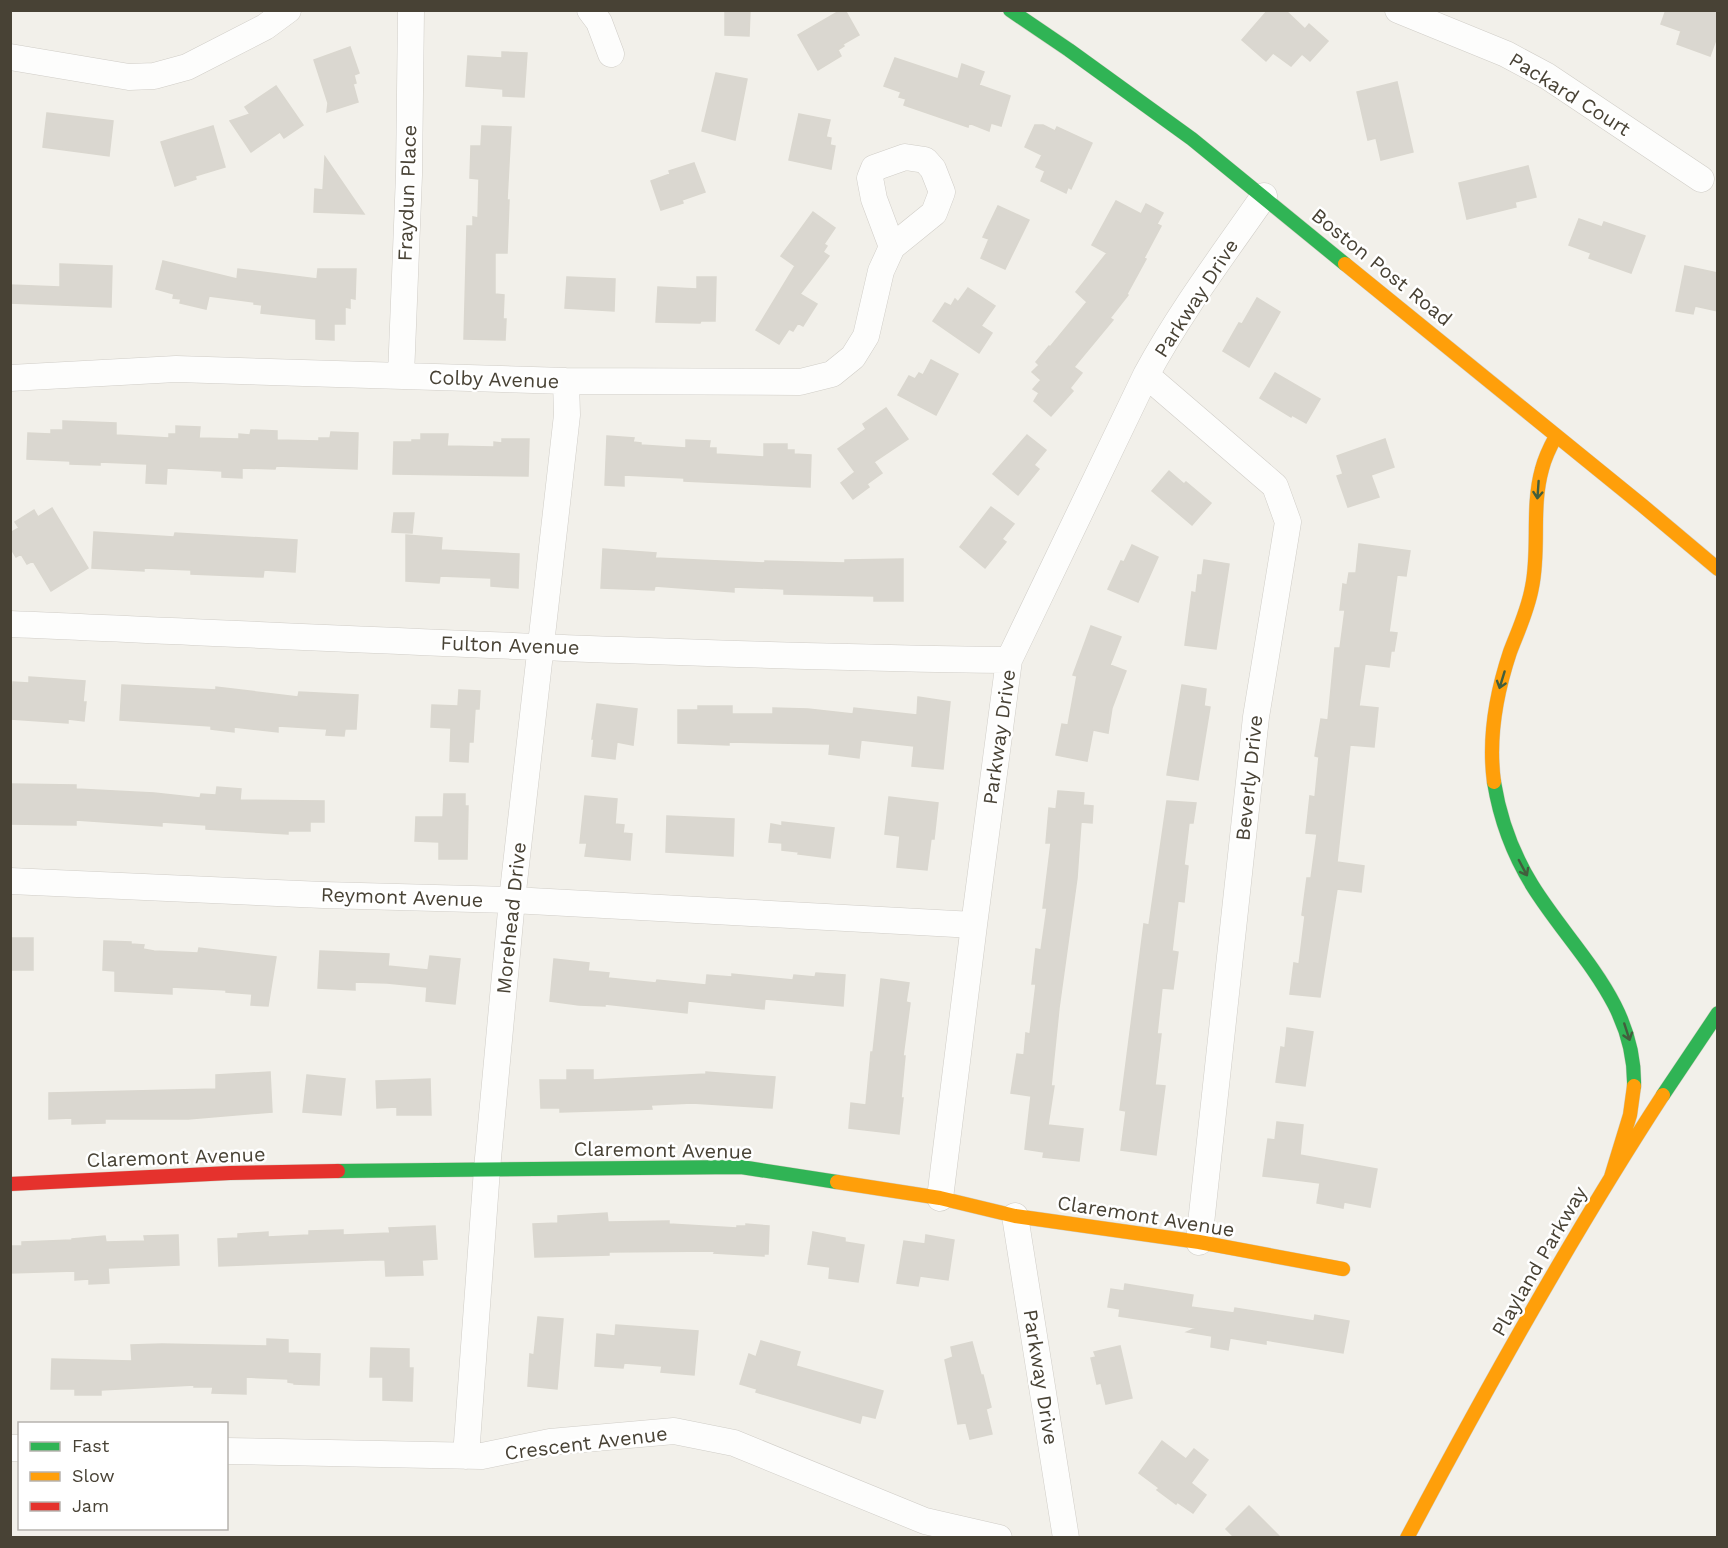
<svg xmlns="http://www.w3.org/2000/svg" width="1728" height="1548" font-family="'Work Sans',sans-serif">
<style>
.building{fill:#dad7d0;stroke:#dad7cf;stroke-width:1.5}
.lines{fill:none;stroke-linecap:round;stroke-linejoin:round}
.street-casing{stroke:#d0cdc7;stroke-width:27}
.fast-casing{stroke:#d1cdc0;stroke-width:15}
.slow-casing{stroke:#d1cdc0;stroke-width:15}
.jam-casing{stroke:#d1cdc0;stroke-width:15}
.street{stroke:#fdfdfc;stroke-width:26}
.fast{stroke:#30b455;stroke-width:14}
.slow{stroke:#ff9f0a;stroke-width:14}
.jam{stroke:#e5322d;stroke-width:14}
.oneway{stroke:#425e3d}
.labels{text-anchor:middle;stroke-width:5;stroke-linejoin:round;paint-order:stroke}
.street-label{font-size:20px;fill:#484235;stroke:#fff}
</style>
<rect width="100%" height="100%" fill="#f2f0ea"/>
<path class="building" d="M725 10H750L749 36 725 35Z
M841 10H845L859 35 843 44 844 46 838 50 841 56 818 70 798 35Z
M1268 10H1285L1305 29 1309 24 1328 41 1310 61 1302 54 1291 66 1273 53 1266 61 1242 40Z
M1666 10H1718V34L1710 56 1677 44 1681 31 1661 24Z
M350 47 359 73 354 75 356 83 353 84 358 102 327 112 328 103 314 60Z
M502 52 527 53 524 97 503 96V89L466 86 468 56 502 58Z
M895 58 958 79 962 64 984 72 979 85 1010 96 1001 126 991 123 989 131 969 123 968 127 904 105 906 99 899 97 901 92 884 86Z
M716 73 747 79 735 140 702 131Z
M1397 82 1413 152 1381 160 1376 138 1368 140 1357 92Z
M276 86 303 125 284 138 280 132 251 152 230 121 250 114 245 107Z
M47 113 113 121 109 156 43 147Z
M799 114 830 120 826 137 831 138 830 145 835 146 831 169 789 160Z
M1035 125H1043L1055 131 1057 127 1092 143 1071 189 1068 187 1066 193 1041 181 1045 171 1036 167 1042 155 1025 147Z
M213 126 225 167 195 176 196 179 175 186 161 142Z
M482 126 511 127 507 200H509L507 253H495V294L504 295 503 319H506L505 340 464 339 467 226H473V217L478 218 479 179 470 178 471 146H481Z
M325 157 364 214 314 212 315 189 323 190Z
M694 163 705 192 682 200 683 203 661 210 651 181 670 174 669 171Z
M1528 166 1536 197 1515 202 1516 207 1467 219 1459 183Z
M1116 201 1141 214 1146 204 1163 213 1157 224 1161 226 1144 258 1146 259 1127 294 1128 295 1110 318 1113 320 1074 367 1082 373 1070 388 1073 391 1051 416 1034 401 1039 393 1033 389 1041 380 1032 372 1039 365 1036 362 1049 346 1050 347 1087 302 1076 292 1107 253 1092 245Z
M998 206 1029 220 1005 269 981 258 989 239 983 237Z
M813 212 835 228 824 244 827 246 823 252 829 256 800 294 817 304 803 326 798 323 793 331 789 329 779 344 756 330 795 266 781 256Z
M1579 219 1602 227 1604 222 1645 236 1631 273 1589 258 1591 253 1569 245Z
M163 261 237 279 238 269 317 279 318 269H356L355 299 350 298V308L345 307V324H334V340L316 339V319L261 313 262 305 254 304V302L209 296 206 309 180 303 181 299 173 298 174 294 156 289Z
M60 264 112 266 111 307 10 303V285L60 287Z
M1685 266 1718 273V311L1695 306 1693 314 1676 311Z
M567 277 615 279 614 311 565 308Z
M697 277H716L715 321H701L700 323 656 322 658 287 697 289Z
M968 288 995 306 981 326 992 333 979 353 933 321 945 303 951 306 955 299 958 302Z
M1257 298 1280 312 1249 367 1223 351 1239 323 1242 324Z
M931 360 958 374 936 415 898 395 909 376 915 379 919 373 923 375Z
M1275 373 1320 399 1306 423 1292 415 1291 417 1260 398Z
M886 408 908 439 874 462 882 473 867 484 869 487 853 499 841 483 855 472 838 449 866 429 863 424Z
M63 421 116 423V435L169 438V434H176V426L200 427 199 438 239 439V434L250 435 251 430 277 431V440L319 441V438H330L331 432 358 433 357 469 276 466 275 469 242 468V478L222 477V471L167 468 166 484 146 483 147 464 100 462V465L70 464V461L27 459 28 433 51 434V430H63Z
M421 434H448L447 446 494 447V442L502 443V439H529L528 476 393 474 394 442H412V440H421Z
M1027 435 1046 450 1034 465 1039 469 1018 495 993 474Z
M607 436 634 438 633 442 641 443V445L686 448V440L710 441 709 448H716V454L764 457V444H787V450H794V454L811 455 810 487 684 481V478L624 475V486L605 485Z
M1385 439 1394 467 1371 475 1379 497 1348 507 1337 476 1343 474 1337 456Z
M1169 471 1184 484 1186 482 1211 503 1192 525 1152 491Z
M991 507 1014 524 1002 539 1006 542 985 568 960 547Z
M52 508 88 568 51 591 33 561 27 564 21 554 16 557 10 547V533L19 528 15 522 34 510 38 517Z
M394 513H414L412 533 392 532Z
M94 532 174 537 175 533 297 540 295 572 264 570 263 577 191 574V570L144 568V571L92 568Z
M406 535 442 538 441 550 519 554 518 588 491 586V578L440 576 439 583 406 581Z
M1359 544 1410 551 1406 576 1397 575 1389 632 1397 633 1394 651H1391L1389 667 1365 664 1359 706 1378 708 1374 747 1350 745 1337 862 1364 866 1361 892 1337 889 1320 997 1290 994 1294 963 1299 964 1305 916 1302 915 1307 878H1311L1317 834 1306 833 1310 796 1315 797 1319 757 1315 756 1321 719 1328 720 1335 648H1340L1345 610H1340L1343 584 1347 585 1349 573H1356Z
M1132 545 1158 557 1138 602 1108 589 1121 561 1124 562Z
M603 549 656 553 655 558 765 563V561L845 563V560L903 559V601H874V596L784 594V589L734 587V592L655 586 654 590 601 588Z
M1204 560 1229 564 1216 649 1185 645 1192 592 1196 593 1198 575H1202Z
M1091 626 1121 637 1110 665 1126 671 1112 708 1108 733 1093 730 1087 761 1056 755 1062 724 1068 725 1077 676 1073 675Z
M29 677 85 681 83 702H86L84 721 68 719V723L11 719 13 682 29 683Z
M122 685 216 690V687L298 697 299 692 358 695 356 729H345L344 736 326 735 327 729 278 726V732L234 727V732L211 729V726L120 720Z
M1182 685 1206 689 1204 706 1210 707 1198 780 1167 775Z
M459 690 480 691 479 709H475L473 742H469L468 762 450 761 451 728 431 727 432 705 458 706Z
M918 697 950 702 943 769 912 766 914 746 861 740 859 758 829 754 830 744 729 742V745L678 743V710H698V706H732V714H773V708L808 709 853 714 854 708 917 715Z
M597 704 637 709 633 745 617 742 615 759 592 756 594 739H592Z
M10 784 76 785V789L154 793 200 798 201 794 216 795 217 787 241 789 240 800 324 801V822H310V831H288V834L206 829V825L162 822V826L76 820V825L10 824Z
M1058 791 1084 793 1083 805 1093 806 1092 823 1081 822 1077 878 1059 1008 1051 1086H1054L1048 1125 1083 1129 1079 1161 1043 1157 1044 1152 1025 1149 1031 1096 1011 1093 1017 1054 1024 1055 1026 1033 1030 1034 1036 984H1032L1036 949 1041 950 1047 908H1043L1051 843H1046L1049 808 1056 809Z
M444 794H465V806H468L467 859H439V842L415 841 416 817H443Z
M585 796 617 799 615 824 624 825 623 833 632 834 630 860 585 856 587 843H580Z
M889 797 938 803 934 839H931L927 870 897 867 900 836 885 834Z
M1167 801 1196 803 1193 823H1189L1184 865 1188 866 1184 902 1178 901 1172 951 1178 952 1173 989 1162 988 1157 1034H1161L1155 1085 1165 1086 1156 1155 1121 1150 1126 1111 1120 1110 1144 924 1149 925Z
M667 816 734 819 733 856 666 852Z
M782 822 834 828 830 858 798 854 799 852 782 850V843L769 842 771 824 782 826Z
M10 938H33V970H10Z
M104 941 131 942V944L144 945 143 949 154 951 198 953 199 948 276 957 268 1006 251 1005 252 994 226 992V990L172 987V994L115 991V971L103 970Z
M320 951 389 954 388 966 428 970 430 956 460 959 455 1004 426 1001 427 987 387 983 355 982V990L318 988Z
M554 959 589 963 588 971 609 973 608 978 656 983 657 980 706 985 707 975 732 977V974L793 980 794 975 815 977 816 973 845 975 843 1006 765 999 764 1009 688 1001 687 1013 605 1004V1006L579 1005 550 1001Z
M881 979 909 983 906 1002 910 1003 903 1056H905L901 1098H903L899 1134 849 1128 851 1103 866 1105 871 1052H873Z
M1287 1028 1313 1032 1305 1086 1276 1082 1281 1047 1285 1048Z
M567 1070H593V1080L706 1074V1072L775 1077 772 1108 692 1103 651 1105 652 1109 628 1110 560 1112V1108H541L540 1080H567Z
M270 1072 272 1112 188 1119H105V1123L72 1124V1118L49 1119V1093L216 1089V1075Z
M307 1075 345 1079 341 1115 303 1112Z
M430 1079 431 1115H397V1107L377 1108 376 1081Z
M1277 1122 1303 1125 1300 1155 1377 1169 1370 1207 1344 1202 1343 1208 1317 1203 1320 1183 1263 1176 1268 1139 1275 1140Z
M607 1213 608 1222 669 1221V1224L737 1228V1226H746V1224L769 1226 768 1254H764V1256L714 1253 715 1251 609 1252V1255L535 1257 533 1224 558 1223V1216Z
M435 1226 437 1259 422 1260 423 1275 386 1276 385 1260H370L219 1266 218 1239 238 1238V1234L268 1232V1237L309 1235V1231L343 1230V1235L390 1233 389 1228Z
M813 1232 845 1238V1242L864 1245 858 1282 829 1278 830 1267 808 1264Z
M178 1235 179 1265 108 1268 109 1283 89 1284V1279L75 1280V1271L10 1273V1246H22V1242L72 1240V1239L105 1236 106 1242 145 1241 144 1236Z
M926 1235 954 1240 948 1280 920 1276 918 1286 897 1283 904 1241 925 1244Z
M1125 1284 1193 1295 1191 1307 1234 1313 1235 1308 1314 1321 1315 1315 1349 1321 1343 1353 1266 1340V1344L1230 1338 1228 1350 1211 1347 1212 1336 1187 1332 1196 1328 1119 1316 1120 1309 1108 1307 1111 1289 1124 1291Z
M538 1317 563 1319 557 1389 528 1386 530 1354 534 1355Z
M616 1325 698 1331 694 1375 661 1372 662 1366 624 1363 623 1368 595 1366 597 1334 615 1336Z
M267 1339 288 1340V1353L320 1354 319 1385 294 1384V1383L288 1382V1379L246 1377V1394L212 1393 213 1387H194V1385L101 1390V1395H75V1389H51L52 1359 132 1361 131 1345 162 1344 267 1346Z
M761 1341 800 1352 796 1366 883 1391 875 1418 862 1415 860 1423 756 1392 757 1389 740 1384 749 1354 756 1357Z
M972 1342 981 1375H983L991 1407 986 1409 992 1434 970 1439 966 1423 958 1424 945 1360 953 1357 951 1347Z
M1120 1346 1132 1398 1106 1404 1101 1383 1097 1384 1091 1358 1096 1357 1094 1352Z
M371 1348 409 1349V1368H413L412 1401 383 1400V1377H370Z
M1162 1441 1186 1459 1194 1449 1208 1460 1191 1483 1206 1495 1193 1513 1177 1502 1176 1504 1157 1490 1159 1488 1139 1473Z
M1249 1506 1281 1538H1235L1226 1529Z"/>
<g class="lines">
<g class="street-casing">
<path id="street" d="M590 10 599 22 611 54
M1398 10 1506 54 1547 76 1701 179
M10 57 129 77 154 76 187 67 265 27 288 10
M905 157 925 160 933 169 942 192 934 213 892 247 874 199 870 178 874 168Z
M1146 375 1275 486 1288 522 1256 717 1199 1242
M401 376 409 175 411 10
M10 378 176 369 566 381 800 382 832 374 853 357 866 336 881 271 892 247
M10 624C343 638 676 656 1009 660
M10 881 323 895 512 900 974 925
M940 1198 974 925 1009 660 1146 375C1180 312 1223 255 1264 196
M1015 1216 1066 1538
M10 1448H20
M226 1451 482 1456 550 1442 674 1431 734 1443 925 1521 999 1538
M466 1456 487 1169 512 900 567 415 566 381"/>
</g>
<g class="fast-casing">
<path id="fast" d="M1010 10 1069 50 1192 139 1345 264
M1494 782C1500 819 1513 854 1532 885 1573 951 1636 1002 1634 1086
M1663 1095 1718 1013
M338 1171 741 1167 837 1182"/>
</g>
<g class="slow-casing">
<path id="slow" d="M1345 264 1643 506 1718 569
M1494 782C1488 738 1496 694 1510 652 1518 631 1528 610 1532 587 1540 549 1531 508 1542 469 1545 457 1550 447 1556 436
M1611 1177 1630 1115 1634 1086
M837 1182 940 1198 1015 1216 1199 1242 1343 1269
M1407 1538C1487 1387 1570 1238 1663 1095"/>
</g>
<g class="jam-casing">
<path id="jam" d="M10 1184 230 1173 338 1171"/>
</g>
<use href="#street" class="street"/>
<use href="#fast" class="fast"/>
<use href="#slow" class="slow"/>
<use href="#jam" class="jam"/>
</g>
<defs><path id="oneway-shaft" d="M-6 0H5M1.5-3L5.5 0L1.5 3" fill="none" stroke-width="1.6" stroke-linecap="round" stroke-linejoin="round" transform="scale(1.5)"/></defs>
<g class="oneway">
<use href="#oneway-shaft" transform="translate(1538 490) rotate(94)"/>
<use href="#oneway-shaft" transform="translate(1502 680) rotate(107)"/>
<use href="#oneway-shaft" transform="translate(1523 868) rotate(62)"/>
<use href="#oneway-shaft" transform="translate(1627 1032) rotate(72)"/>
</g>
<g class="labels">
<g class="street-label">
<text transform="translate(1570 94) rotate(32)" y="7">Packard Court</text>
<text transform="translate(407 193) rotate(-88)" y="7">Fraydun Place</text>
<text transform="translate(1382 267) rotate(39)" y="7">Boston Post Road</text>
<text transform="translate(1196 298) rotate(-57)" y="7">Parkway Drive</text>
<text transform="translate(494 379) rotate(2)" y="7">Colby Avenue</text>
<text transform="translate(510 645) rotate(2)" y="7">Fulton Avenue</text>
<text transform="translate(999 737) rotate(-82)" y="7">Parkway Drive</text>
<text transform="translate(1249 778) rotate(-84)" y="7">Beverly Drive</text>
<text transform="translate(402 897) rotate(2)" y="7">Reymont Avenue</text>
<text transform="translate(511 918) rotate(-84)" y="7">Morehead Drive</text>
<text transform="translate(663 1150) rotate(1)" y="7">Claremont Avenue</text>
<text transform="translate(176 1157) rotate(-2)" y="7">Claremont Avenue</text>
<text transform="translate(1146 1216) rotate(9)" y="7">Claremont Avenue</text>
<text transform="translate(1539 1261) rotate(-60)" y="7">Playland Parkway</text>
<text transform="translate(1041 1377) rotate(81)" y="7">Parkway Drive</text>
<text transform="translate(586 1443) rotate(-7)" y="7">Crescent Avenue</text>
</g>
</g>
<rect width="1728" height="1548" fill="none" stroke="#484235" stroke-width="24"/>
<rect x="18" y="1422" width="210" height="108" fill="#ffffff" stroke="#b6b3ae" stroke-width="1.5"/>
<rect x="30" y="1442" width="30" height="9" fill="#30b455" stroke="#b6b3ae" stroke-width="1.5"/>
<text x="72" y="1452" font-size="18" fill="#484235">Fast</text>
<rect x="30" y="1472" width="30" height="9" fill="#ff9f0a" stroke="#b6b3ae" stroke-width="1.5"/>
<text x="72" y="1482" font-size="18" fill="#484235">Slow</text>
<rect x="30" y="1502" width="30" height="9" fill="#e5322d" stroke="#b6b3ae" stroke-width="1.5"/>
<text x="72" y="1512" font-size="18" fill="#484235">Jam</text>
</svg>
